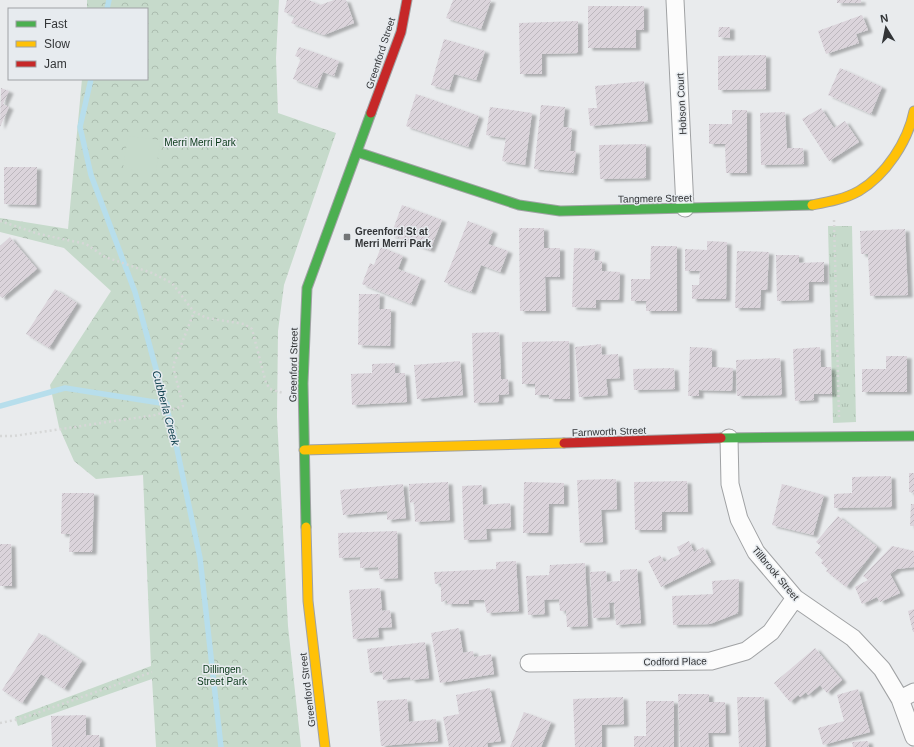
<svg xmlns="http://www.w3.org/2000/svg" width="914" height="747" font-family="Arial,sans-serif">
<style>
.grass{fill:url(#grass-tufts)}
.park{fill:url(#park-crowns)}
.pitch{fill:#c6dacb}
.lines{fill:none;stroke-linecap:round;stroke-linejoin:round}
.stream{stroke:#b7deec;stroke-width:5.5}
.building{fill:url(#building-hatch);filter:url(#shadow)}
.street-casing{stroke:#a0a2a4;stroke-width:19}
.fast-casing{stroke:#a0a2a4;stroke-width:11}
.slow-casing{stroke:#a0a2a4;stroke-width:11}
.jam-casing{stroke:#a0a2a4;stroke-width:11}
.path{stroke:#d6d7d7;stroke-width:2.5;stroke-dasharray:2 3;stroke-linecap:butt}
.street{stroke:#fcfcfc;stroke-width:17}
.fast{stroke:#4caf50;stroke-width:9}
.slow{stroke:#ffc107;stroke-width:9}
.jam{stroke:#c62828;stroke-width:9}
.poi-dot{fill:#737577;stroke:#e7ebef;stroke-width:1.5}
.labels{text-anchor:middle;stroke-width:3;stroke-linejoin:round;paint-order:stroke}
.street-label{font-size:10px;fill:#333537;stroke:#e7ebef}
.park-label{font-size:10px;fill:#0a3919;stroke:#e7ebef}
.poi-label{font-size:10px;font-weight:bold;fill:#333537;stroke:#e7ebef;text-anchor:start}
.water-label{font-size:11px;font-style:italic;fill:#0c3e4c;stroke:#e7ebef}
</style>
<defs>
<pattern id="grass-tufts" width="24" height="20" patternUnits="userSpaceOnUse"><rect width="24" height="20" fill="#c6dacb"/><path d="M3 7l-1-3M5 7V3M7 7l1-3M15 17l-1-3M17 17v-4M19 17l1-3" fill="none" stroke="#abbcaf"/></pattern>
<pattern id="park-crowns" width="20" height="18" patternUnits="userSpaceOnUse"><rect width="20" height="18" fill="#c6dacb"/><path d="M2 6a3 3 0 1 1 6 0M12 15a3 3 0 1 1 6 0" fill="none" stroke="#abbcaf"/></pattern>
<pattern id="building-hatch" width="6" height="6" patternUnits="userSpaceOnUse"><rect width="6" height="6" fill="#dbd4db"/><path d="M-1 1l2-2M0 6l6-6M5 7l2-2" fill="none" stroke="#bcb7bd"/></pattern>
<filter id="shadow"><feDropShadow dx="4.5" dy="2.5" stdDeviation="1" flood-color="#0004"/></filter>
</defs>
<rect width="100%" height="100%" fill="#e9ebed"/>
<path class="grass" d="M828 226H852L856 422 833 423Z"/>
<path class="park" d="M87 0H279L276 58 278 113 336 133 284 285 278 331 277 417 288 626 301 747H156L152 679 18 726 15 717 151 666 143 475 96 479 74 461 59 427 50 385 111 291 64 248 0 232V218L68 229 82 79H147V9H87Z"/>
<path class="pitch" d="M128 136 160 140 156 172 123 168Z"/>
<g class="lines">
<path class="stream" d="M107 9 109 0
M91 79 80 127 91 175 135 292 174 435 200 558 221 747
M0 406 65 388 167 404"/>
</g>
<path class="building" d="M287 0H309L320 5 334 0H346L354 23 324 35 291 23 295 16 284 12Z
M453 0H491L481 29 446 18Z
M837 0H861V3H837Z
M588 6H644V30H636V48H588Z
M862 15 868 30 856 34 859 43 826 54 818 31Z
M578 21V53L542 54V74H520L519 23Z
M719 27H730V38L718 37Z
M444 39 485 51 476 80 454 74 449 90 431 85Z
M299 47 339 61 334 76 323 72 317 88 293 79 301 58 295 56Z
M766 55V89L718 90V56Z
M840 68 882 87 871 114 828 95Z
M644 81 648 121 590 126 588 108H597L595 86Z
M1 88 9 91 3 104 9 107 0 127Z
M416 94 479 116 468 147 406 126Z
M541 105 565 107 563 127 572 128 570 151H576L573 173 534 169Z
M490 107 532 113 525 165 502 161 506 138 486 135Z
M821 108 834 128 845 121 859 142 829 161 802 119Z
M732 110H747V173H726L725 144H709V124H732Z
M785 112 787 148H803L804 164 761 165 760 113Z
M646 144V178L600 179 599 145Z
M4 167H37L36 205 4 204Z
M402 205 442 220 430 250 391 235Z
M468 221 493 231 488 244 508 251 500 272 481 265 471 292 444 282Z
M519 228H544V248H560V277H545L546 311H520Z
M905 229 908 295 870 296 868 254H861L860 231Z
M10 237 37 269 2 298 0 296V246Z
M707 241 727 242 726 299H692V285H699L700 271H685V249L707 250Z
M651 246H677V311H646V301H631V279H650Z
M381 247 403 256 398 269 421 278 411 304 362 284 370 263 374 265Z
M574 248 595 249 594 260 602 261V271L620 272 619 300H596V308L572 307Z
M737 251 769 252 767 290H761L760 308H735Z
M776 255H799V263L824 262V282H809V300L777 301Z
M55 289 77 303 49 348 26 334Z
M359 294H380L379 309H391L390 346 358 345Z
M499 332 501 379H508L509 394 499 395V402L474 403 472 333Z
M569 341 570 399H549V395H535V384H522V342Z
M601 344 602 355 618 354 620 378 606 379 608 395 579 397 575 347Z
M690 347 712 348V367L733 368 732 391 699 390V396H688Z
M820 347 821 367H831L832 394H814V400L795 401 793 349Z
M886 356H907V392H862V369H886Z
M780 358 782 395 737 396 736 360Z
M460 361 463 395 417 399 414 365Z
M395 363V373H405L407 402 352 405 351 374 372 373V364Z
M674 368 675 389 634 390 633 369Z
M909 473H914V493L909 492Z
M891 476 892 507 834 508V494L852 493V477Z
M616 479 617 509 601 510 603 542 580 543 577 480Z
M687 481 688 512H662V530H635L634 482Z
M448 482 450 520 415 522 414 502 410 503 409 484Z
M524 482 564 483V504H549L548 533H523Z
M403 484 406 518 387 520V511L343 515 340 490Z
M782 484 824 495 813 535 772 525Z
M482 485 483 505 510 503 511 528 486 529 487 539 464 540 462 486Z
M62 493H94L92 552H69L70 534H61Z
M911 504H914V526H910Z
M838 516 877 547 846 587 826 571 828 569 821 563 823 560 815 553 821 546 816 542Z
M397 531 398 578 380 579 378 567 360 568V557L339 558 338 533Z
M689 541 694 552 703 547 711 562 661 587 648 561 660 555 664 562 680 554 677 547Z
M0 544H11L12 586H0Z
M892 546 914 551V567L897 569 890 574 900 593 880 602 877 597 862 604 855 587 868 580 863 576Z
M516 561 519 611 487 613 484 600H469V604H447V600L441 602V583L435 584 434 572 496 569V562Z
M585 563 588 626 567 627 566 611H560L559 599 544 600 545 614 528 615 526 576 549 575 550 565Z
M637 569 641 623 616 625 614 602 609 603 610 617 593 618 590 572 606 571 607 582 620 581V570Z
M739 579 738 613 710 624 673 625 672 596 713 594 712 581Z
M380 588 382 611 390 610 392 627 378 628 379 637 353 639 349 590Z
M914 609V632H913L908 611Z
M459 628 463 653 473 651 474 657 491 654 494 674 440 683 431 633Z
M39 633 82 661 64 689 41 674 22 703 2 690Z
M425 642 429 678 411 680 410 677 383 680 382 671 370 673 367 649Z
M815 648 842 680 827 693 820 685 808 695 806 692 800 697 798 695 790 702 774 683Z
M490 688 501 741 487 743 488 747H449L443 717 459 714 456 695Z
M858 689 870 732 823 745 818 728 844 721 837 695Z
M678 694H709V702H725L726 733H708L709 747H680Z
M623 697 624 724 602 725V747H575L573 699Z
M737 697H764L766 747H739Z
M407 699 409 722 436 719 438 741 381 746 377 701Z
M646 701H674V747H634V736H646Z
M524 712 551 722 541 747H510Z
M86 715V735H99L100 747H52L51 716Z
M868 741 869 747H853L852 742Z"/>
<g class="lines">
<g class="street-casing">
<path id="street" d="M675 0 685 208
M729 438 730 484 739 519 756 552 795 598 853 638 882 669 900 699 914 737
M529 663 711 661 746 651 771 632 795 598
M900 699 914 692"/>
</g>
<g class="fast-casing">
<path id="fast" d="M357 152 519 205 560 211 812 205
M721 438 914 436
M306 527 303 383 307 288 371 113"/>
</g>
<g class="slow-casing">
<path id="slow" d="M812 205C828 202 845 199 859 191 886 175 908 141 914 111
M304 450 564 443
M306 527 308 601 325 747"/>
</g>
<g class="jam-casing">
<path id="jam" d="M371 113 401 32 407 0
M564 443 721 438"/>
</g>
<path class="path" d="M834 220 839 417
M0 221 39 234 86 244 105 257 152 273 172 283 194 312 207 318 244 324 252 329 266 383 270 389 283 393
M0 436H14L155 415 183 406 173 366 194 312
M0 723 20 719 152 672"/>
<use href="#street" class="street"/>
<use href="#fast" class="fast"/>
<use href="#slow" class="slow"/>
<use href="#jam" class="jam"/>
</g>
<rect class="poi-dot" x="343" y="233" width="8" height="8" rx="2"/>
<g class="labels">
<g class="street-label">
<text transform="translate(380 53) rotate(-72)" y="4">Greenford Street</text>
<text transform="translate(681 104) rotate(-93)" y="4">Hobson Court</text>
<text transform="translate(655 198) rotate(-1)" y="4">Tangmere Street</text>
<text transform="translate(293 365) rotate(-89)" y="4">Greenford Street</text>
<text transform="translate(609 431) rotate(-2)" y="4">Farnworth Street</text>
<text transform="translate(776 573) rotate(50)" y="4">Tillbrook Street</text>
<text transform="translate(675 661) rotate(-1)" y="4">Codford Place</text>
<text transform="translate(307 690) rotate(-97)" y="4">Greenford Street</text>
</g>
<g class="park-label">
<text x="200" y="146">Merri Merri Park</text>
<text x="222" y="673">Dillingen<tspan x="222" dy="12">Street Park</tspan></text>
</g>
<g class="poi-label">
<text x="355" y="235">Greenford St at<tspan x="355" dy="12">Merri Merri Park</tspan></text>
</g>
<g class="water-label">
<text transform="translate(166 408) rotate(75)" y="4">Cubberla Creek</text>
</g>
</g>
<rect x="8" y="8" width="140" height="72" fill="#e7ebef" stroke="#9fa2a5"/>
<rect x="16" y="21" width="20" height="6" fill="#4caf50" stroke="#9fa2a5"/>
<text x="44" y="28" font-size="12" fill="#333537">Fast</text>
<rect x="16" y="41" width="20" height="6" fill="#ffc107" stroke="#9fa2a5"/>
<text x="44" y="48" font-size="12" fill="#333537">Slow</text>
<rect x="16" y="61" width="20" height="6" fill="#c62828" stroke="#9fa2a5"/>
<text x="44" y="68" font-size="12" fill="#333537">Jam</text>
<g transform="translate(886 28) rotate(350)" stroke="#e7ebef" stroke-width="3" paint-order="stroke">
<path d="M0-3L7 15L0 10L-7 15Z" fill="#333537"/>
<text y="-6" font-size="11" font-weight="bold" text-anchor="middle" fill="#333537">N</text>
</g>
</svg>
